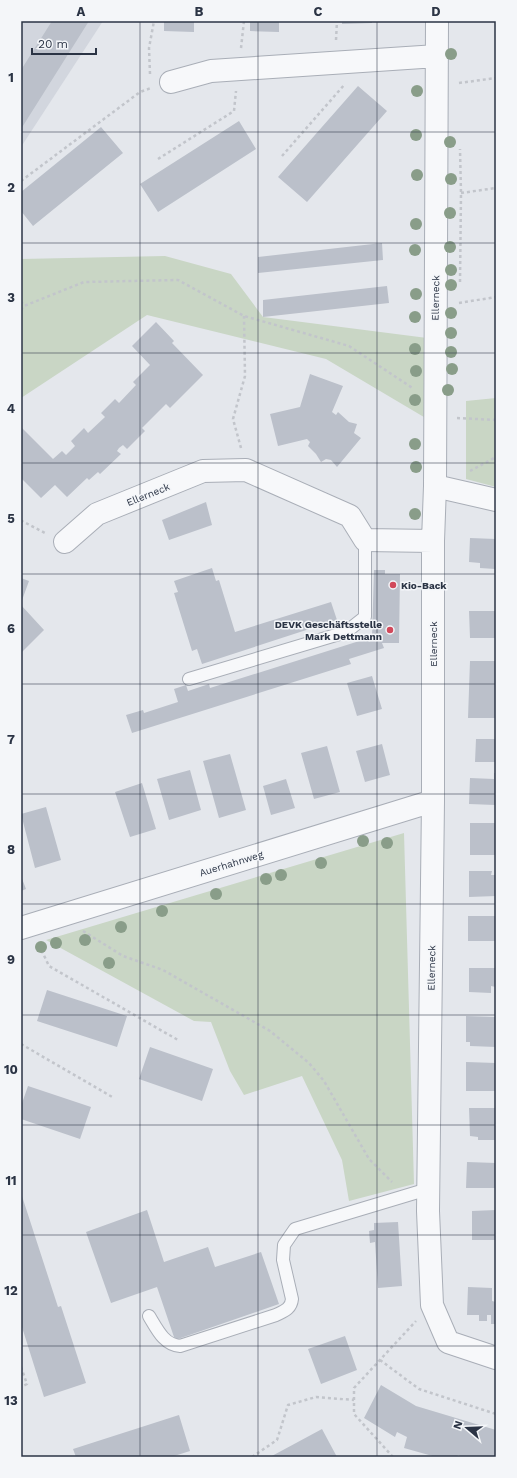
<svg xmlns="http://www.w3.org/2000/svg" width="517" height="1478" font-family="'Work Sans',sans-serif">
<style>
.built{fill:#d2d6de}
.green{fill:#c9d6c5}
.building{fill:#bbc0ca}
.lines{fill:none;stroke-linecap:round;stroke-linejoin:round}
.service-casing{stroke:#a9aeb7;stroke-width:14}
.minor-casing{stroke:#a9aeb7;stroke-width:24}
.path{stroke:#c2c5cb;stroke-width:2.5;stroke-dasharray:3 3;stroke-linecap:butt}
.service{stroke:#f7f8fa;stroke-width:12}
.minor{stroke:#f7f8fa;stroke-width:22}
.tree{fill:#899d89}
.grid{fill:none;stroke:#2b3445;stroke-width:1;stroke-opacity:0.55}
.poi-dot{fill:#d1495b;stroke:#f4f6f9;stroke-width:1.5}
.labels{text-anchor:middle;stroke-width:3;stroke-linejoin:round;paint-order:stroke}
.street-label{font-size:10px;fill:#2b3445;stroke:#f4f6f9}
.poi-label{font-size:10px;font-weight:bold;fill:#2b3445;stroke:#f4f6f9;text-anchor:start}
.neatline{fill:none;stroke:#2b3445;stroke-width:1.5}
.grid-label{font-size:13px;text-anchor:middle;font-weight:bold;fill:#2b3445}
</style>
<rect width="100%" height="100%" fill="#e4e7ec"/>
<path class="built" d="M21 21H103L21 147Z"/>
<path class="green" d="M165 256 231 274 263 317 435 339 434 423 326 359 147 315 21 398V259Z
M496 398V487L466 479V401Z
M404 833 414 1184 349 1201 342 1160 302 1076 244 1095 230 1071 211 1022 194 1021 46 940Z"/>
<path class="building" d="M52 21H89L21 129V70Z
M164 21H194V32L164 31Z
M250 21H279V32L250 31Z
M342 21H372V23L342 24Z
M358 86 387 111 307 202 278 177Z
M239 121 256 149 158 212 140 184Z
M101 127 123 153 33 226 21 211V192Z
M382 243 383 260 258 273V257Z
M387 286 389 303 263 317V300Z
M156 322 174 341 172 343 203 375 170 408 166 404 142 428 145 431 127 449 123 445 119 448 117 451 121 454 100 474 98 472 89 480 87 478 67 497 55 485 41 498 21 478V427L53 459 62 451 66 455 75 446 71 441 84 428 88 433 105 417 101 413 115 399 119 403 136 385 133 382 150 365 132 346Z
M310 374 343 386 332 412 336 415 338 412 349 422 357 424 354 433 361 438 337 467 331 460 326 459 321 462 316 454 308 446 310 442 307 439 278 446 270 414 300 407Z
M206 502 212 525 169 540 162 520Z
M470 538 496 539 495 569 480 568V563L469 562Z
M212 568 216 581 219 580 235 632 331 602 337 620 202 664 197 649 192 651 174 593 178 592 174 581Z
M374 570H385V574H400L399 643H382L384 648 349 659 351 664 132 733 126 715 143 710 144 713 178 702 174 689 186 685 188 691 209 684 210 688 372 637Z
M21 578 29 581 21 603Z
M21 605 44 630 21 653Z
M469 611H496V638H470Z
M470 661H496V718H468Z
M372 676 382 709 357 716 347 683Z
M476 739H496V762H475Z
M382 744 390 775 365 782 356 751Z
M327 746 340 792 314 799 301 753Z
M230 754 246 810 219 818 203 761Z
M190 770 201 810 169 820 157 779Z
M494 773H496L495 805 469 804 470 778 494 779Z
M286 779 295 808 271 815 263 786Z
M142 783 156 829 130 837 115 792Z
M46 807 61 860 35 868 21 814Z
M470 823H496V855H470Z
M469 871H492L491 875H496V896L469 897Z
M21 876 26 889 21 891Z
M468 916H496V941H468Z
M469 968H496V987L491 986V993L469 992Z
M47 990 127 1016 117 1047 37 1021Z
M466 1016 496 1017V1047L470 1046V1042H466Z
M150 1047 213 1069 202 1101 139 1079Z
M466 1062 496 1063V1091H466Z
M28 1086 91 1107 80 1139 21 1119V1106Z
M469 1108H496V1140H478V1137L470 1136Z
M467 1162 496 1163V1188H466Z
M21 1193 58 1307 61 1306 86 1383 44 1397 21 1324Z
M147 1210 164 1262 208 1247 215 1267 261 1252 279 1304 175 1340 157 1287 111 1303 86 1232Z
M496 1210V1240H472V1211Z
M398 1222 402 1286 378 1288 375 1242 370 1243 369 1231 374 1230V1223Z
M468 1287 492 1288V1301L496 1302V1324H491V1315H487V1321H479V1315H467Z
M345 1336 357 1370 321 1384 308 1349Z
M381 1385 416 1406 496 1430V1457H463L458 1455 457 1457H436L404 1448 407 1437 397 1432 395 1437 364 1418Z
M179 1415 190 1451 171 1457H76L73 1449Z
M322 1429 337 1457H270Z"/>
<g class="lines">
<g class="service-casing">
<path id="service" d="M189 679 346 632 365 617V540
M149 1316C157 1329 164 1345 180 1346L276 1315C284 1311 291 1309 292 1299L283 1260 284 1245 295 1229 428 1189"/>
</g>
<g class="minor-casing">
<path id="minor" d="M437 21 435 486 433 541V801L428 1211 432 1305 448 1342 496 1358
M171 82 211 71 437 56
M435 486 496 500
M65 542 97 514 203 471 246 470 350 516 365 540 433 541
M21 928 433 801"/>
</g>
<path class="path" d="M336 40 337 21
M241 48 244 21
M150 74 149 48 154 21
M459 83 496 78
M282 156 345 84
M158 159 234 111 236 91
M21 181 140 92 151 88
M461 193 496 188
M460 282 461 193 460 149
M21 301 24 306
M459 303 496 297
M21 310 24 306 84 282 178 280 244 316 349 346 414 389
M457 418 496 420
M241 448 233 419 245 376 244 316
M470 471 496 457
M21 522 22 521 45 533
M83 931 123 956 163 970 270 1031 309 1063 324 1081 369 1159 392 1182
M39 945 49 966 178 1040
M21 1044 114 1098
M380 1360 419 1389 496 1414
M21 1367 27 1384 21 1387
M252 1457 277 1440 288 1405 316 1397 354 1400
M393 1457 354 1414V1388L416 1321"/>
<use href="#service" class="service"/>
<use href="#minor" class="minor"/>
</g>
<g class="tree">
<circle cx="451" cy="54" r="6"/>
<circle cx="417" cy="91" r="6"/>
<circle cx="416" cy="135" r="6"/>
<circle cx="450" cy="142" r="6"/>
<circle cx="417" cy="175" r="6"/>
<circle cx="451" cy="179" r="6"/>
<circle cx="450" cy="213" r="6"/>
<circle cx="416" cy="224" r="6"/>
<circle cx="450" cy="247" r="6"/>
<circle cx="415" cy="250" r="6"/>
<circle cx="451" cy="270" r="6"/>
<circle cx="451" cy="285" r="6"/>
<circle cx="416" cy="294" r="6"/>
<circle cx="451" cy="313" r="6"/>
<circle cx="415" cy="317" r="6"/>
<circle cx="451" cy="333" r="6"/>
<circle cx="415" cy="349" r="6"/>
<circle cx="451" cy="352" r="6"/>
<circle cx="452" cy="369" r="6"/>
<circle cx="416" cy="371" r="6"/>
<circle cx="448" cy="390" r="6"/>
<circle cx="415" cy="400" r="6"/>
<circle cx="415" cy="444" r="6"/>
<circle cx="416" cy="467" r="6"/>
<circle cx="415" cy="514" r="6"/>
<circle cx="363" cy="841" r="6"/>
<circle cx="387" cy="843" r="6"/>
<circle cx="321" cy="863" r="6"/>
<circle cx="281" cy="875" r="6"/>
<circle cx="266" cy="879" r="6"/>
<circle cx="216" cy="894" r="6"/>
<circle cx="162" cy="911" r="6"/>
<circle cx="121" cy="927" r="6"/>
<circle cx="85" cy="940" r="6"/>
<circle cx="56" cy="943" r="6"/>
<circle cx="41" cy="947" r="6"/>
<circle cx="109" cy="963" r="6"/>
</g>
<path class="grid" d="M140 21V1457M258 21V1457M377 21V1457M21 132H496M21 243H496M21 353H496M21 463H496M21 574H496M21 684H496M21 794H496M21 904H496M21 1015H496M21 1125H496M21 1235H496M21 1346H496"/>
<g class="poi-dot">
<circle cx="393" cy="585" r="4"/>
<circle cx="390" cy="630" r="4"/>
</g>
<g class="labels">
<g class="street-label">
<text transform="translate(435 298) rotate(-89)" y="4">Ellerneck</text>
<text transform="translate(148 494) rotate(-22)" y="4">Ellerneck</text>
<text transform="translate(433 644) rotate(-90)" y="4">Ellerneck</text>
<text transform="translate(231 863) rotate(-17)" y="4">Auerhahnweg</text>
<text transform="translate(431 968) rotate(-89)" y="4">Ellerneck</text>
</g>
<g class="poi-label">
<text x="401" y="589">Kio-Back</text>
<text x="382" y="628" text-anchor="end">DEVK Geschäftsstelle<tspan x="382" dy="12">Mark Dettmann</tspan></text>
</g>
</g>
<rect width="517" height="1478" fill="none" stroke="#f4f6f9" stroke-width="44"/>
<g transform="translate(467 1428) rotate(289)" stroke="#f4f6f9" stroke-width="3" paint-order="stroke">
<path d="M0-3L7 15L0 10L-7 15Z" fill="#2b3445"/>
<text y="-6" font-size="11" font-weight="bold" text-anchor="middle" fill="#2b3445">N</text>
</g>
<path d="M32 48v6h64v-6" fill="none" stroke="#2b3445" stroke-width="2"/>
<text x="38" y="48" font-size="12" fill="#2b3445" stroke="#f4f6f9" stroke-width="3" paint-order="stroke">20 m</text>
<rect x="22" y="22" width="473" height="1434" class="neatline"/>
<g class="grid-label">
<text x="81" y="16">A</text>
<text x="199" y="16">B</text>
<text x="318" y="16">C</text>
<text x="436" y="16">D</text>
<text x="11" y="82">1</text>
<text x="11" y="192">2</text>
<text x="11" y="302">3</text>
<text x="11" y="413">4</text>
<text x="11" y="523">5</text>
<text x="11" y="633">6</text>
<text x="11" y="744">7</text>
<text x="11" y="854">8</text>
<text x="11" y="964">9</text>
<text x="11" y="1074">10</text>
<text x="11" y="1185">11</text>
<text x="11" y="1295">12</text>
<text x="11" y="1405">13</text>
</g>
</svg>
